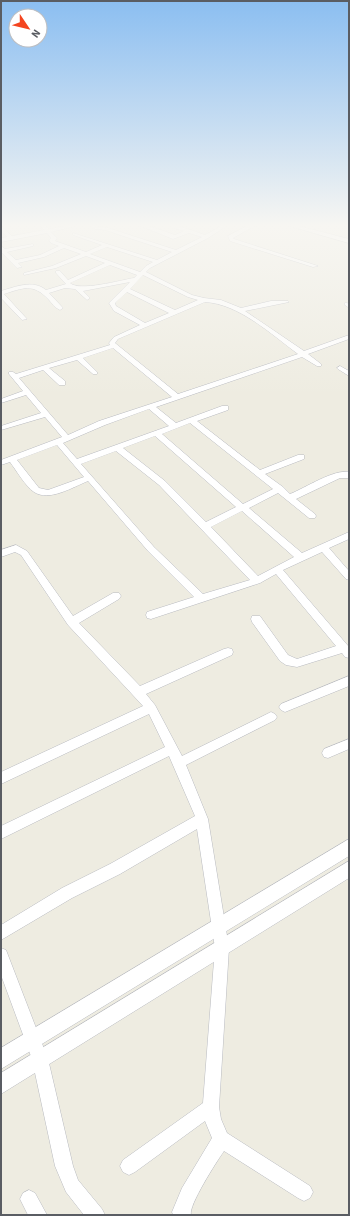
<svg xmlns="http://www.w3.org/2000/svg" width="350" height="1216" font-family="'Source Sans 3',sans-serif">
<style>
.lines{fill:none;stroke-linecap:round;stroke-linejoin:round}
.service-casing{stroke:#b9bbc1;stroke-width:3.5}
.minor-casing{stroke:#b9bbc1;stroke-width:1}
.tertiary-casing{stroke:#b9bbc1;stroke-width:1}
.service{stroke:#fff;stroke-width:3}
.minor{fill:#fff;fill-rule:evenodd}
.tertiary{fill:#fff;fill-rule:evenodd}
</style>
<rect width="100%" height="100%" fill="#eeece1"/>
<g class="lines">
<g class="service-casing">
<path id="service" d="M346 304 349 306"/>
</g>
<g class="minor-casing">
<path id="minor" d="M40 225H45L49 229 70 225H79L51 232 57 238 55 241 86 252 102 245 73 235V233L157 260 172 252 105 230 95 229 89 225 108 228 176 250 202 237 189 233 173 239 138 225H146L175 235 184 231 174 228 173 227 176 225 205 235 223 225H228L208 238 150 268 146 272 192 295 204 298 221 300 241 308 271 301H288L289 302 245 311 304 351 349 335V339L308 354 321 364V366H317L302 357 156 407 176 423 222 406H228V410L197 421 260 470 298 455H304V459L265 474 283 487 290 494C305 488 334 469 349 472V478H340L296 499 315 514 316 516 315 518H309L278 493 249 508 302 553 349 532V539L329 548 349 571V580L346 579 322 552 283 570 349 647V658L345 657 342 653 297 667 286 665 280 661 252 622 251 619 252 616H260L288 655 297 659 336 646 276 574 260 583 151 619 147 618 146 615 147 612 194 597 148 551 88 481C73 487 49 502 34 492 26 487 16 470 10 462L1 465V460L62 437 45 417 1 430V426L41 413 26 395 1 403V399L23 391 9 374V372H13L16 374 110 345 109 343 114 337 140 325 114 311 109 303 130 282 83 291 90 298 87 300 75 289 65 288 49 293 63 308 60 310C55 308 52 303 48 299 33 283 23 288 4 294L27 319 22 320 1 298V291C15 287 33 279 46 290L66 284 56 273V271H60L68 280 105 263 86 256 56 268 24 275V273L52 266 81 254 64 248 44 257 18 263 22 267 17 268 1 252V246L5 249 33 244V246L7 252 16 260 40 255 59 246 51 243 49 240 51 238 47 233 1 242V238L7 237 1 231V226L12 236 44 230ZM107 247 153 262 146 266 140 272 90 254ZM110 265 137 275 134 278C121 280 79 292 70 283ZM143 275 188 297 198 300 175 310 130 289ZM127 292 169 313 145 323 116 306 115 303ZM205 302C239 304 271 334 298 354L178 394 115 343 118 339ZM113 348 172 397 99 421 68 435 19 378 43 370 59 385H65V381L49 368 77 360 93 374H97V372L83 358ZM149 409 169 426 77 459 63 443 105 425ZM190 423 273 489 243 504 162 434ZM155 436 236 507 206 522 165 481 123 448ZM57 445 84 477 48 490 39 488 17 460ZM116 451 159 485 250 580 203 594 154 547 81 464ZM242 511 294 557 258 576 211 527Z
M249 225H256L233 238 234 239 318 266 313 267 230 241 228 236Z
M286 225H295L349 239V243Z
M340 366 349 371V376L338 369 337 368Z
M16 545 27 551 73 616 113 593H119L121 596 119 599 79 623 140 686 224 649 228 648 232 649 233 652 232 655 146 694 155 705 182 756 267 714 271 712 275 714 277 717 275 720 186 765 208 819 229 948 219 1107 221 1119 227 1133 310 1186 313 1192 310 1198 304 1201 298 1198 224 1151C217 1161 188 1206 191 1215H173L172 1212 182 1188 212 1138 205 1121 135 1172 129 1175 123 1172 120 1166 123 1160 203 1103 215 948 197 829 120 874 72 898 1 940V925L62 888 110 864 195 816 169 756 1 839V826L165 747 149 714 1 784V772L143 706 68 625 21 555 15 552 1 557V550Z
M349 676V686L285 712 281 710 279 707 281 704Z
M349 739V749L328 758 324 757 322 753 324 749Z
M1 948 6 950 48 1059 73 1166 78 1180 102 1209 105 1215H84L66 1192 55 1166 32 1059 1 975Z
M29 1190 35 1193 47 1215H28L20 1199 23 1193Z"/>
</g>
<g class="tertiary-casing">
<path id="tertiary" d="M349 839V856L1 1069V1048Z
M349 861V878L1 1094V1073Z"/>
</g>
<use href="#service" class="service"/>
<use href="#minor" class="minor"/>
<use href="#tertiary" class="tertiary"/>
</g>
<linearGradient id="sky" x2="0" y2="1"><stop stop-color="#8bbef1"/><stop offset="0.57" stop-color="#f7f6f2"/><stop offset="1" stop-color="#f7f6f2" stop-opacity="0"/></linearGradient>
<rect width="350" height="395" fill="url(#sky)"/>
<rect width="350" height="1216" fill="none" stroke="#5a5d63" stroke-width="4"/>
<g transform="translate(28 28) rotate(125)"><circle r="19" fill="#ffffff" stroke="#bdbec1"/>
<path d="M0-3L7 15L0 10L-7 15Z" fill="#f44520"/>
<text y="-6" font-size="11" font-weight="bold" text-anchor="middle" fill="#5a5d63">N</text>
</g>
</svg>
